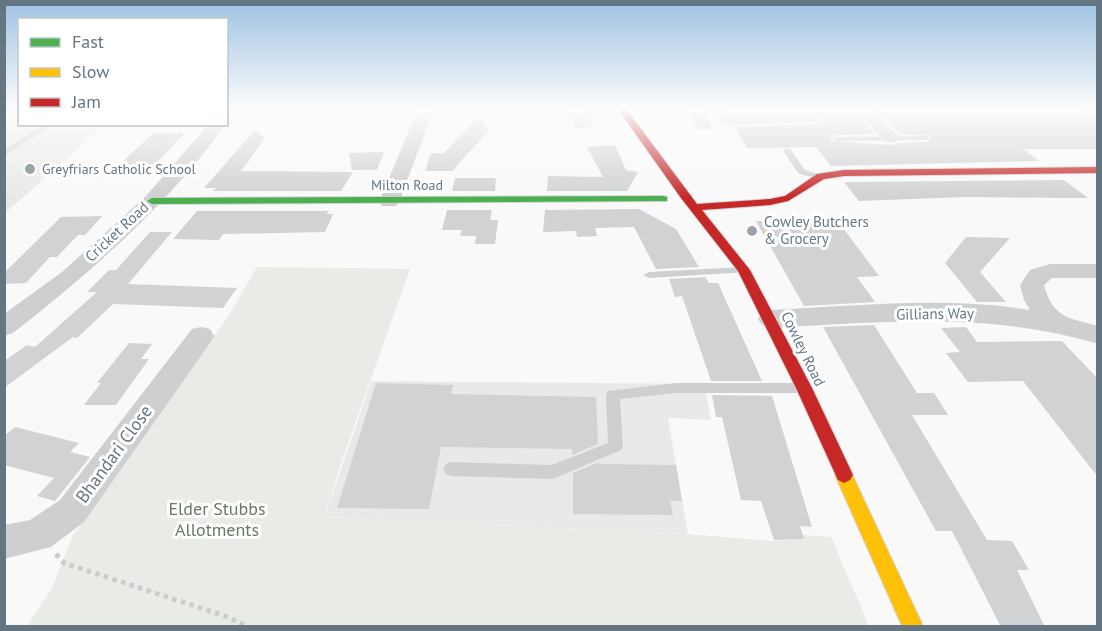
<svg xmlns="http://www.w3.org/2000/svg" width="1102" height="631" font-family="'PT Sans',sans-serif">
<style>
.built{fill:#e8e9e9}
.green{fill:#e8ebe6}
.building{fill:#d0d2d3}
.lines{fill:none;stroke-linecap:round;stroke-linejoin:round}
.fast-casing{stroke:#d5d6d7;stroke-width:2}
.slow-casing{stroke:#d5d6d7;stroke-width:2}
.jam-casing{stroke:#d5d6d7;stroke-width:2}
.path{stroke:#cbcccd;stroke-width:5;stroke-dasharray:4.5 4.5;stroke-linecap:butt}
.lane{fill:#cecfd0;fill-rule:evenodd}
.street{fill:#cecfd0;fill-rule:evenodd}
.fast{fill:#4caf50;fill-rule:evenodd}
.slow{fill:#ffc107;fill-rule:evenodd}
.jam{fill:#c62828;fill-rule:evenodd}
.poi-dot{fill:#99a4ac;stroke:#fff;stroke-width:2}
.labels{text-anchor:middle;stroke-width:6;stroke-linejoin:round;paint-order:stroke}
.far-poi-label{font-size:14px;fill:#657683;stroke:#fff;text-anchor:start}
.far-street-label{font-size:14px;fill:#657683;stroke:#fff}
.poi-label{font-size:15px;fill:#657683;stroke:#fff;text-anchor:start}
.street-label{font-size:15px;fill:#657683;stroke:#fff}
.near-street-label{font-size:18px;fill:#657683;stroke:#fff}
.near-park-label{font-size:18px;fill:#687a64;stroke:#fff}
</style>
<rect width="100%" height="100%" fill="#f9f9f9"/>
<path class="built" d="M5 109H19L20 124 105 125 5 213Z
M371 381 704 384 711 420 668 418 688 534 325 517Z"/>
<path class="green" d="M257 267 410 269 342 460 325 517 688 534 770 541 803 539V535L831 537 869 626H27L53 586 73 535 229 315Z"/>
<path class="building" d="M566 109H589L592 127 576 129Z
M725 109H851L875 134 836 135 830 138 831 141 892 145 897 143 928 142 930 136 900 134 873 109H1080L1098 119V149H1023L1039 161 831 166 816 147 747 148 735 127 819 124 823 119 814 112 727 113Z
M478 117 489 130 452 171H425L431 153H444Z
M255 130 265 138 241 171 353 172 341 191H213L216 188H204Z
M153 133H185L153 167 116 168Z
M615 145 626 170 638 172 627 191H547L548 176 603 177 587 147Z
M384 152 377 170H352L349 153Z
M455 178H496L495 191H452Z
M1064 180 1088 198 963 197 859 201 844 182Z
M639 209 676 229 699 267 656 269 634 227 595 228 597 236 577 237 576 231 543 232 545 210Z
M447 210H492L490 220H498L495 244H475L476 236H460L462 230H442Z
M197 211H329L326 214H333L325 232 223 234 219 240 173 239Z
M102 216 85 235H78L57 257H50L26 283 4 284V273L61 217Z
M837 220 879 276 857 277 875 302 804 306 756 221Z
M150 232H172L128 284 237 288 223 308 113 304 77 338 73 337 4 388V361L27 345 35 347 97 292H87L109 270H116Z
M966 237 1010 238 980 272 1006 302H977L945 263Z
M705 277 709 283H718L762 381H711L682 296 675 297 669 279Z
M874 325 917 393H934L948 415H912L987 540 1012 541 1029 570H1017L1045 627H1001L952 531H936L823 327Z
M966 327 977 342 1062 341 1098 379V477L1023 381 968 382 946 353 960 352 941 328Z
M129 343 152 344 141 359H149L116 405H84L101 383H97Z
M376 383 453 385 451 394 596 397 598 444 572 455V449L441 447 429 509 337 508Z
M712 395 772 396 812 527 800 526 804 539 774 540 761 501 741 500 722 417H716Z
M15 427 79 443 70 452 90 457 55 501 37 496 54 478 4 465V436Z
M599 462V464L676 465 682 501H670L673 515 573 514V473Z"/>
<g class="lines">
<g class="fast-casing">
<path id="fast" d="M663 196 667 197V201L152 204 147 201 152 198Z"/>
</g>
<g class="slow-casing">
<path id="slow" d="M844 467 850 470 923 626H902L835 475 838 470Z"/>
</g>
<g class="jam-casing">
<path id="jam" d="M618 109H626L697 204 770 199 785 196 817 174 844 170 1098 167V173L844 176 824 179 788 201 770 205 702 210 750 270 812 388 853 475 850 480 844 483 838 480 796 388 738 271 681 198Z"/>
</g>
<path class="path" d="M56 554 64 563 225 616 247 626"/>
<path class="lane" d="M44 124H54L4 156V150Z
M925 136H928V140L836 141 832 139 836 137Z
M784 149H790L805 170 825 176 821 179 799 174 783 151Z
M744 267 748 268 749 270 748 272 649 278 643 275 649 272Z
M676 383H800L805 384 807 388 805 392 800 393H676L620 399 623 446 621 450 553 479 451 476 446 474 443 469 446 464 451 462 552 465 608 443 606 395 608 391Z"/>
<path class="street" d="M418 109H434L399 202 396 206H382L379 202Z
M687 109H703L712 126 710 129H698Z
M853 109H870L901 138 892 143 886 142Z
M813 114 821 119 819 122 725 125 717 120 725 115Z
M209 124H226C167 206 91 272 13 333L4 336V314L62 272 145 197Z
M1050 264H1098V278H1052L1044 285C1053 318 1068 318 1098 326V344C984 311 887 322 771 328L762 325 758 319 762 313 771 310C857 306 945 296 1030 310L1024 300 1020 285 1030 270Z
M201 327 210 329 214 336 210 343 84 522 51 547 4 559V525L30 520 60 500 192 329Z"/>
<use href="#fast" class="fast"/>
<use href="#slow" class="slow"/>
<use href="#jam" class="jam"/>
</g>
<linearGradient id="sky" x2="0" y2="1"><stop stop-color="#9dc2e2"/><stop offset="0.55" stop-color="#fcfcfc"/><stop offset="1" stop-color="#fcfcfc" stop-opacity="0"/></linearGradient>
<rect width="1102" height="198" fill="url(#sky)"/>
<g class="poi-dot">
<circle cx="30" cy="169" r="6"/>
<circle cx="752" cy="231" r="6"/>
</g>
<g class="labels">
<g class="far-poi-label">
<text x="42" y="174">Greyfriars Catholic School</text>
</g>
<g class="far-street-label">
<text x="407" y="190">Milton Road</text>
</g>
<g class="poi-label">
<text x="764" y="227">Cowley Butchers<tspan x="764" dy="17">&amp; Grocery</tspan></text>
</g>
<g class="street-label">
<text transform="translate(117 232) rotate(-43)" y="5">Cricket Road</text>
<text transform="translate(935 314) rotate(-1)" y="5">Gillians Way</text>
<text transform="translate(803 349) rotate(64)" y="5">Cowley Road</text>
</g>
<g class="near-street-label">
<text transform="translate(114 454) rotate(-54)" y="6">Bhandari Close</text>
</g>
<g class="near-park-label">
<text x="217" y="515">Elder Stubbs<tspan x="217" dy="21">Allotments</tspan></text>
</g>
</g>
<rect width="1102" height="631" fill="none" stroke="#657683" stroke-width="12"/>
<rect x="18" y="18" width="210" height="108" fill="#ffffff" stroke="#c1c8cd" stroke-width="1.5"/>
<rect x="30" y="38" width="30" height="9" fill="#4caf50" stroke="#c1c8cd" stroke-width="1.5"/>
<text x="72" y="48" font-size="18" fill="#657683">Fast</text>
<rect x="30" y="68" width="30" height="9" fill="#ffc107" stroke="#c1c8cd" stroke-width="1.5"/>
<text x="72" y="78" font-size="18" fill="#657683">Slow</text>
<rect x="30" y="98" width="30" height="9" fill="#c62828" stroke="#c1c8cd" stroke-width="1.5"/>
<text x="72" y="108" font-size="18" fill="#657683">Jam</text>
</svg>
